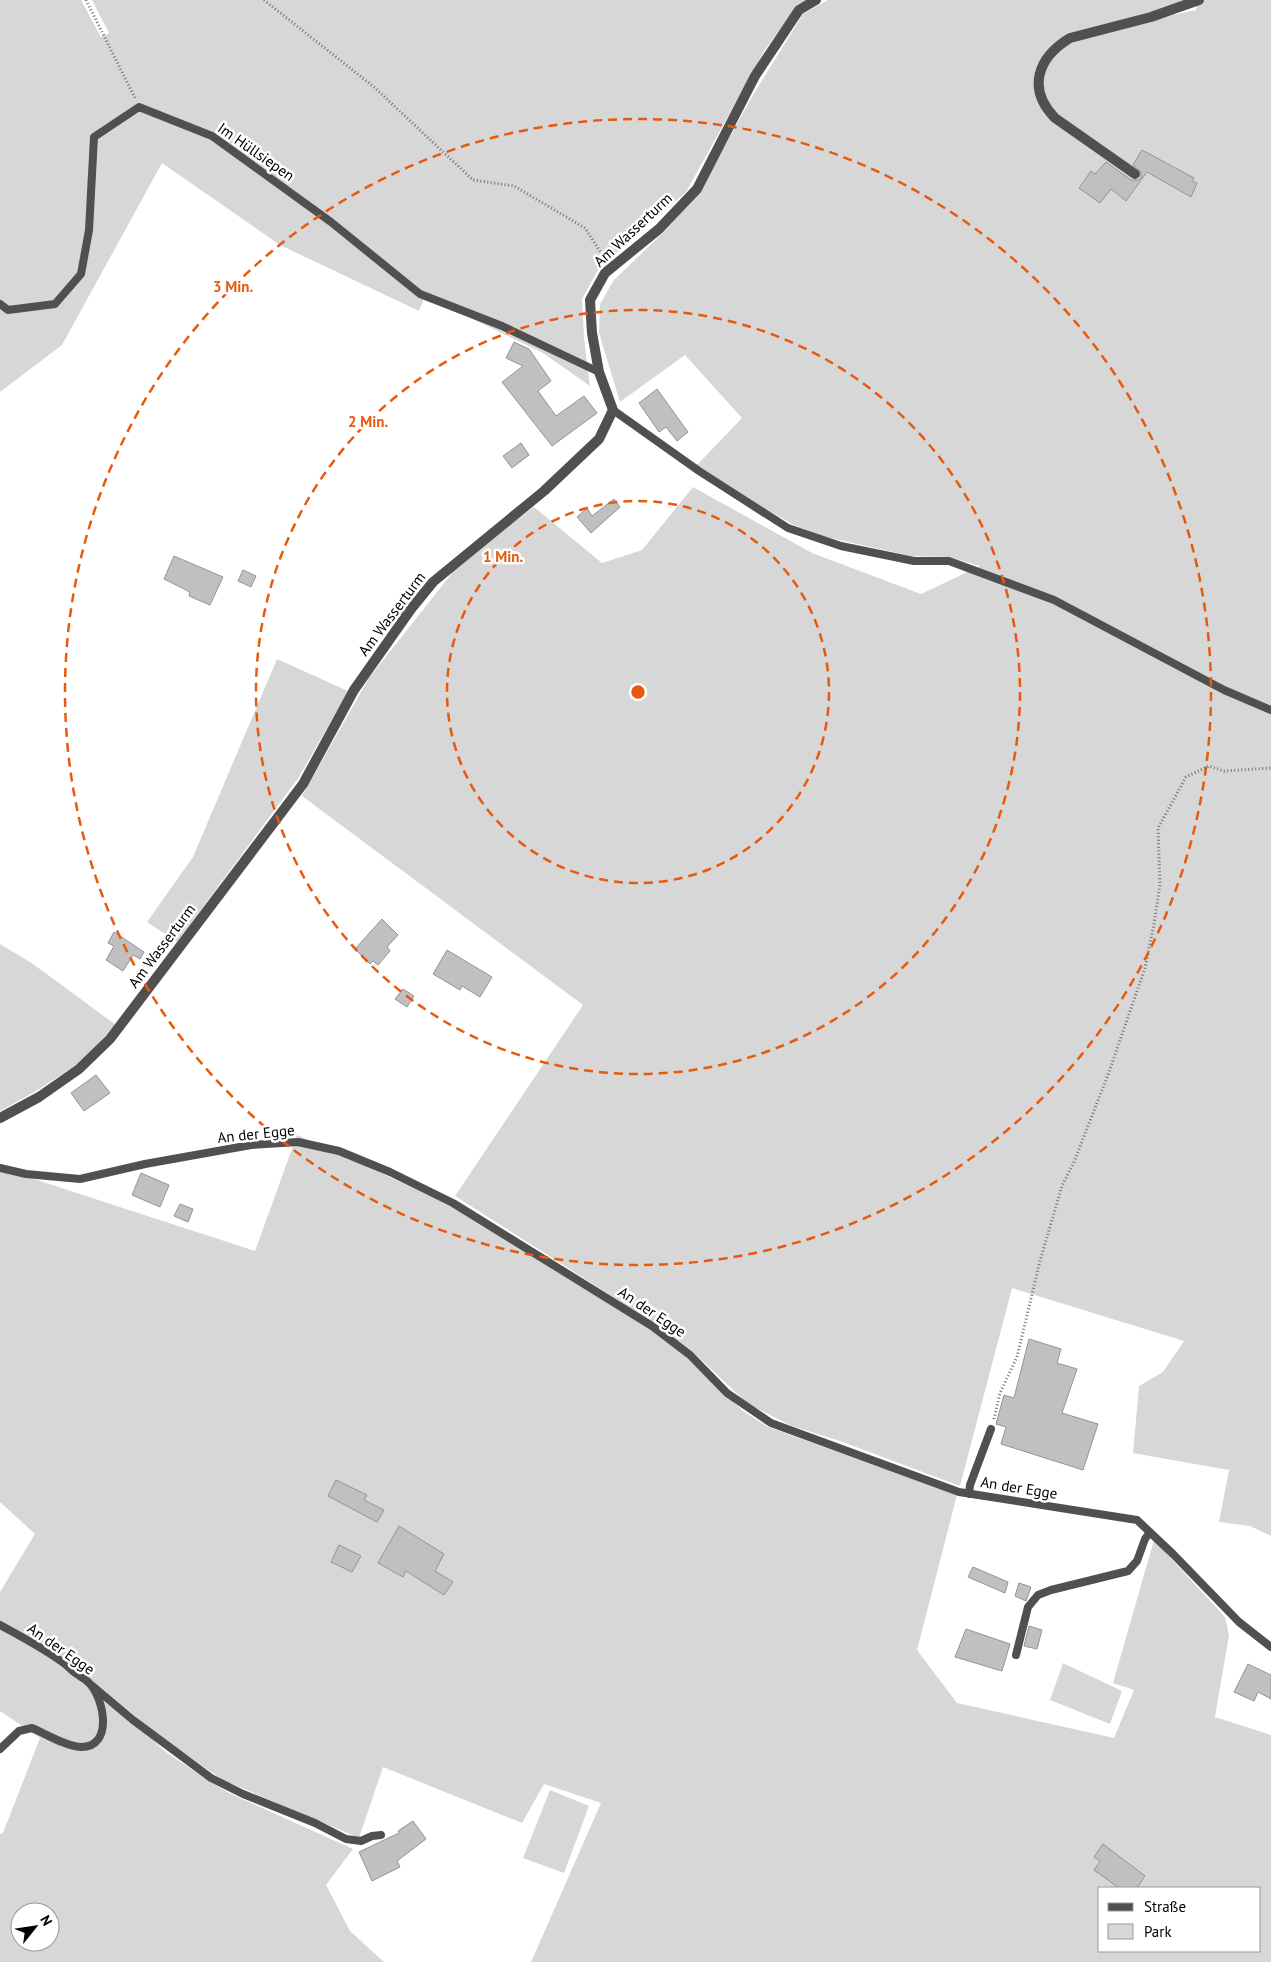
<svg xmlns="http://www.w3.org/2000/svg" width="1271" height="1962" font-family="'PT Sans',sans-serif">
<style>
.green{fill:#d7d7d7;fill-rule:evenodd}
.building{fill:#c0c0c0;stroke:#949494}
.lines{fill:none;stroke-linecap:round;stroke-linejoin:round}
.path{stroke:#727272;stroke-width:3;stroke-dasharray:1 2.5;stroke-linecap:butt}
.service{stroke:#505050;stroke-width:8}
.minor{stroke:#505050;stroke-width:10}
.ring{fill:none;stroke:#e8590c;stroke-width:2.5;stroke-dasharray:9 6}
.labels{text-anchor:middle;stroke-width:5;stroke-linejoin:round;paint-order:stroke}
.street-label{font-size:15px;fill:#000;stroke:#fff}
.centre{fill:#e8590c;stroke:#fff;stroke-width:2.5}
.ring-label{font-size:15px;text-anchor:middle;font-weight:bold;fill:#e8590c;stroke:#fff;stroke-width:5;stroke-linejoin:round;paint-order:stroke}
</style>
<rect width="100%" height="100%" fill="#fff"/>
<path class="green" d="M0 0H81L101 37 109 33 92 0H808L795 8 765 50 686 192 599 268 582 299 584 338 590 386 543 353 425 296 419 311 280 245 162 163 62 345 0 392Z
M828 0H1190L1056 41 1196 10 1197 0H1271V1536L1250 1526 1219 1522 1229 1470 1133 1453 1139 1386 1163 1372 1184 1341 1012 1288 960 1486 840 1441 792 1426 748 1404 691 1350 656 1324 455 1196 583 1005 302 796 369 678 460 563 534 507 602 563 642 550 693 487 812 553 921 594 980 566 949 557 911 556 826 537 794 525 757 504 697 465 742 418 685 355 620 402 599 333 600 304 614 280 664 232 697 196 753 95 803 14Z
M277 659 348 691 299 777 177 942 147 922 193 857Z
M0 944 33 964 116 1025 79 1063 36 1091 0 1111Z
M297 1135 449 1204 650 1328 689 1358 743 1411 768 1427 957 1495 917 1650 957 1703 1114 1738 1134 1690 1113 1683 1154 1540 1225 1617 1229 1635 1215 1717 1271 1735V1962H531L601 1803 544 1784 522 1823 383 1767 359 1838 223 1780 163 1739 65 1658 166 1752 210 1782 231 1794 353 1849 326 1885 350 1931 384 1962H0V1834L3 1833 40 1738 0 1711V1592L35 1534 0 1502V1168L255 1251ZM1100 1888H1260V1951H1100ZM20 1912H50V1942H20Z
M1063 1663 1122 1691 1110 1724 1050 1700Z
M550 1790 589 1806 564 1873 523 1858Z"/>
<path class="building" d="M1142 150 1194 178 1192 181 1197 183 1191 197 1147 172 1126 201 1111 189 1100 203 1079 188 1091 171 1095 174 1106 162 1131 180H1138L1141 178V172L1133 165Z
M514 342 529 349 551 381 538 391 556 416 584 396 597 413 552 446 502 382 523 366 506 358Z
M657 389 688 432 677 441 666 427 659 432 639 403Z
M521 443 529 455 512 468 503 456Z
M614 499 620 507 591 533 577 517 587 508 592 516Z
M174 556 223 577 210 605 189 596 190 592 164 579Z
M243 570 256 576 251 587 238 581Z
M382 919 398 935 387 947 390 951 378 965 373 961 370 964 355 949Z
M114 932 144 952 140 959 133 955 123 971 106 960 114 946 108 943Z
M447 950 492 977 480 997 462 986 460 990 433 974Z
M403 989 414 996 407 1007 395 999Z
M96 1075 110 1093 84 1111 71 1093Z
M141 1173 169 1185 160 1207 132 1195Z
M180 1204 193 1209 188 1222 174 1216Z
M1029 1339 1061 1349 1057 1363 1077 1369 1062 1413 1098 1424 1083 1470 1001 1444 1006 1427 996 1424 1004 1395 1014 1398Z
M336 1480 367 1495 364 1500 384 1510 377 1522 328 1496Z
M399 1526 444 1554 435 1571 453 1582 444 1595 406 1571 403 1577 378 1563Z
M339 1545 361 1556 352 1572 331 1562Z
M973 1567 1008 1582 1005 1593 968 1577Z
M1019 1583 1031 1587 1026 1601 1015 1596Z
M1029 1626 1042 1630 1037 1649 1024 1646Z
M966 1629 1010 1644 1002 1671 955 1657Z
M1248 1664 1271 1675V1699L1258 1692 1254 1701 1234 1692Z
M413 1821 426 1839 397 1861 400 1867 372 1881 359 1852 399 1833 398 1831Z
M1103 1844 1145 1876 1137 1888H1119L1094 1870 1100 1861 1094 1857Z"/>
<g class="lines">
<path class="path" d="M86 0 135 98
M264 0 374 87 473 180 514 186 585 228 603 256 604 260
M994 1419 1000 1393 1017 1357 1040 1261 1062 1186 1074 1162 1109 1072 1145 968 1154 924 1160 885 1158 828 1186 777 1209 766 1224 771 1271 768"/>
<path class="service" d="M0 304 8 310 55 304 81 274 89 230 94 137 139 107 212 136 331 222 420 294 502 326 599 372
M613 410 699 471 788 528 841 546 914 561H949L1054 600 1224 690 1271 710
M0 1168 26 1174 80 1179 145 1164 251 1145 298 1142 339 1151 390 1172 453 1203 652 1326 690 1355 727 1393 771 1423 959 1492 1137 1520 1173 1554 1239 1622 1271 1647
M969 1494 970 1485 991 1429
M0 1625C22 1637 45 1649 65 1664 69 1667 72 1671 77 1674 80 1677 86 1679 89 1683 104 1698 114 1747 81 1747 65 1746 46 1734 32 1728L19 1731 0 1749
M1016 1655 1028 1607 1038 1595 1051 1590 1128 1571 1137 1561 1145 1539 1150 1532
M89 1683 133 1720 211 1778 243 1794 315 1823 346 1839 361 1841 372 1836 381 1835"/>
<path class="minor" d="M1135 174 1055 118C1027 89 1037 58 1070 38L1151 17 1199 0
M0 1118 39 1097 79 1069 110 1039 303 784 354 690 411 609 433 582 544 491 599 439 613 410 599 372 592 333 590 300 605 273 659 229 697 189 755 76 799 10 816 0"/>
</g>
<g class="ring">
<circle cx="638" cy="692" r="191"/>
<circle cx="638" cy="692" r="382"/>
<circle cx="638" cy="692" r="573"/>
</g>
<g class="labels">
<g class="street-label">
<text transform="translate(256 152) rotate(35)" y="5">Im Hüllsiepen</text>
<text transform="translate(633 230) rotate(-43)" y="5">Am Wasserturm</text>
<text transform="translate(392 614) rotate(-53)" y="5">Am Wasserturm</text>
<text transform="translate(162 946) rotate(-53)" y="5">Am Wasserturm</text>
<text transform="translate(256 1134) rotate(-6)" y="5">An der Egge</text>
<text transform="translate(652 1312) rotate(34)" y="5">An der Egge</text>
<text transform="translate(1019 1488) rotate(9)" y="5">An der Egge</text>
<text transform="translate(61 1649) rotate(35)" y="5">An der Egge</text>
</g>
</g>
<circle cx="638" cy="692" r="8" class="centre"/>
<g class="ring-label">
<text x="233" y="292">3 Min.</text>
<text x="368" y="427">2 Min.</text>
<text x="503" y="562">1 Min.</text>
</g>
<rect x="1098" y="1887" width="162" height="65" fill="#ffffff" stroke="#999999"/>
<rect x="1108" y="1903" width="25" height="8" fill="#505050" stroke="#999999"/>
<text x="1144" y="1912" font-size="15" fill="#000000">Straße</text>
<rect x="1108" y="1924" width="25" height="15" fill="#d7d7d7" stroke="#999999"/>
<text x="1144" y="1937" font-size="15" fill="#000000">Park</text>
<g transform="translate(35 1927) rotate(60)"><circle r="24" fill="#ffffff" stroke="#999999"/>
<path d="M0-4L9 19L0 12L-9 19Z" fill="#000000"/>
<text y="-8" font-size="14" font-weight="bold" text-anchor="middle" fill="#000000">N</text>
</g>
</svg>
